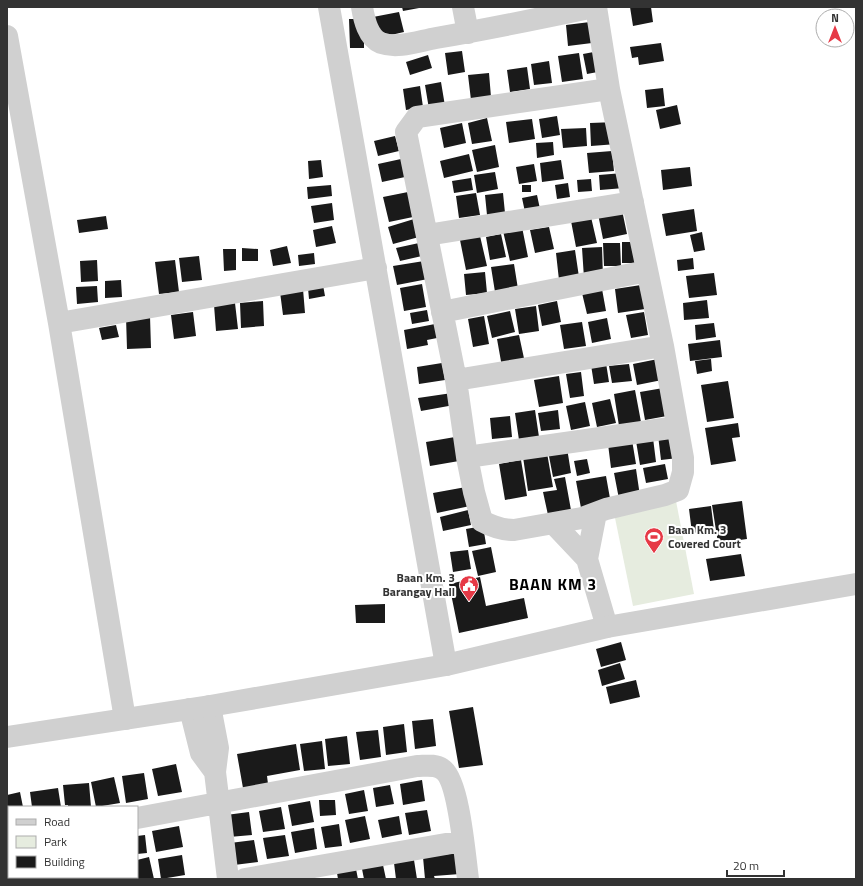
<svg xmlns="http://www.w3.org/2000/svg" width="863" height="886" font-family="'Titillium Web',sans-serif">
<style>
.green{fill:#e6ecdf}
.building{fill:#1a1a1a}
.lines{fill:none;stroke-linecap:round;stroke-linejoin:round}
.minor{stroke:#d0d0d0;stroke-width:22}
.tertiary{stroke:#d0d0d0;stroke-width:22}
.labels{text-anchor:middle;stroke-width:4;stroke-linejoin:round;paint-order:stroke}
.poi-label{font-size:12px;font-weight:bold;fill:#333;stroke:#fff;text-anchor:start}
.district-label{font-size:16px;font-weight:bold;letter-spacing:1px;fill:#000;stroke:#fff}
</style>
<rect width="100%" height="100%" fill="#fff"/>
<path class="green" d="M676 501 694 594 633 606 614 513Z"/>
<path class="building" d="M402 7H419V8L403 11Z
M630 7H651L653 22 633 26Z
M399 12 404 32 378 38 373 17Z
M349 19H364V48H350Z
M590 22 592 43 568 46 566 25Z
M661 43 664 61 639 65 638 57 632 58 630 47Z
M462 51 465 72 448 75 445 53Z
M599 51 603 71 587 74 583 54Z
M579 53 583 79 562 82 558 56Z
M428 55 432 68 410 75 406 62Z
M549 61 552 83 534 85 531 64Z
M527 67 530 89 510 92 507 70Z
M489 73 491 97 471 100 468 75Z
M441 82 445 106 429 109 425 85Z
M420 86 423 107 406 110 403 89Z
M663 88 665 106 647 108 645 90Z
M677 105 681 124 660 129 656 110Z
M557 116 560 135 542 138 539 119Z
M487 118 492 141 472 144 468 123Z
M532 119 535 139 509 143 506 122Z
M616 122 617 144 591 146 590 123Z
M462 123 466 143 444 148 440 128Z
M586 128 587 146 563 148 561 129Z
M395 136 399 151 378 156 374 141Z
M553 142 554 155 537 158 536 143Z
M495 145 499 167 477 172 472 150Z
M612 151 614 171 589 173 587 153Z
M469 154 473 171 444 178 440 161Z
M401 159 405 177 382 182 378 164Z
M321 160 323 177 309 179 308 161Z
M561 160 564 179 542 182 540 163Z
M534 164 537 181 519 184 516 167Z
M690 167 692 186 663 190 661 170Z
M495 172 498 189 477 193 474 175Z
M623 173 624 188 600 190 599 175Z
M471 178 473 190 454 193 452 181Z
M591 179 592 191 578 192 577 180Z
M568 183 570 197 557 199 555 185Z
M331 185 332 196 308 199 307 187Z
M522 185H531V192H522Z
M408 192 413 217 389 222 383 197Z
M476 193 480 215 459 218 456 196Z
M503 193 505 213 487 215 485 195Z
M537 195 540 209 525 212 522 198Z
M332 203 334 220 314 223 311 206Z
M694 209 697 231 666 236 662 214Z
M622 210 627 234 603 239 598 214Z
M106 216 108 229 79 233 77 220Z
M591 217 597 243 576 247 571 221Z
M414 219 419 237 393 244 388 227Z
M332 226 336 243 316 247 313 230Z
M522 227 528 257 510 261 503 231Z
M549 227 554 249 535 253 530 230Z
M702 232 705 250 694 252 690 235Z
M501 234 506 257 490 260 486 237Z
M480 236 487 266 466 270 460 240Z
M622 242H638V263H622Z
M419 243 422 256 400 261 396 248Z
M603 243H620L621 266H604Z
M287 246 291 263 273 266 270 250Z
M602 247 603 277 584 278 582 248Z
M242 248 258 249V261H242Z
M223 249H236V270L224 271Z
M575 250 579 277 559 280 556 253Z
M314 253 315 264 299 266 298 255Z
M199 256 202 280 182 282 179 258Z
M693 258 694 269 678 271 677 260Z
M97 260 98 281 81 282 80 261Z
M175 260 179 292 159 294 155 262Z
M424 261 428 279 397 285 393 266Z
M514 264 518 289 495 292 491 267Z
M485 272 487 293 466 295 464 274Z
M714 273 717 295 689 298 686 276Z
M121 280 122 297 105 298V281Z
M422 284 426 307 404 311 400 288Z
M323 285 325 296 309 299 308 288Z
M641 285 645 309 618 313 615 289Z
M97 286 98 302 77 304 76 287Z
M303 289 305 313 283 315 280 292Z
M602 289 606 311 587 314 582 293Z
M707 300 709 318 684 320 683 303Z
M263 301 264 326 241 328 240 303Z
M557 301 561 322 542 326 538 305Z
M235 303 238 329 216 331 214 305Z
M536 306 539 331 519 334 515 309Z
M427 310 429 321 412 324 410 313Z
M510 311 515 332 492 338 487 316Z
M193 312 196 336 174 339 171 315Z
M644 312 648 335 631 338 626 315Z
M150 316 151 348 127 349 126 317Z
M484 316 489 344 473 347 468 319Z
M607 318 611 339 592 343 588 322Z
M582 322 586 346 564 349 560 325Z
M714 323 716 337 696 340 695 325Z
M435 324 437 338 427 340 428 345 407 349 404 330Z
M116 325 119 337 102 340 99 328Z
M519 335 525 363 502 367 497 339Z
M720 340 722 357 690 361 688 344Z
M658 359 662 380 637 385 633 364Z
M711 359 712 371 697 374 695 361Z
M442 363 445 380 419 384 417 367Z
M606 363 609 382 594 384 591 365Z
M629 364 632 381 612 383 609 366Z
M581 372 584 396 570 398 566 374Z
M559 376 563 403 539 407 534 380Z
M728 381 734 418 707 422 701 385Z
M669 387 667 416 645 420 640 392Z
M635 390 641 422 619 426 614 394Z
M452 393 454 405 421 411 418 398Z
M610 399 616 423 597 427 592 403Z
M585 402 590 426 571 430 566 406Z
M535 410 539 437 519 440 515 413Z
M558 410 560 429 541 431 538 413Z
M510 416 512 437 492 439 490 418Z
M738 423 740 437 732 438 736 461 711 465 705 428Z
M675 433 678 458 661 460 658 435Z
M455 437 459 461 430 466 426 442Z
M653 438 656 462 640 465 636 441Z
M632 440 636 464 611 468 608 444Z
M567 448 571 473 553 477 548 451Z
M547 453 553 487 528 491 523 457Z
M587 459 590 473 577 476 574 461Z
M521 460 527 496 505 500 499 464Z
M665 464 668 479 646 483 643 468Z
M636 469 640 496 619 499 614 473Z
M606 476 611 504 581 508 576 481Z
M565 477 571 510 548 515 543 492 557 490 554 479Z
M466 487 470 506 437 513 433 493Z
M742 501 747 539 718 543 712 505Z
M711 506 714 530 692 533 689 509Z
M468 510 471 525 443 531 440 517Z
M483 526 486 544 469 547 466 529Z
M491 547 496 572 478 576 472 551Z
M468 550 471 569 453 572 450 552Z
M741 554 745 576 710 581 706 559Z
M480 577 486 606 524 598 528 618 459 633 449 584Z
M385 604V623H356L355 605Z
M621 642 626 660 601 667 596 649Z
M620 663 625 679 602 686 598 670Z
M636 680 640 697 610 704 606 687Z
M473 707 483 765 459 768 449 711Z
M433 719 436 746 415 749 412 721Z
M404 724 407 752 386 755 383 727Z
M378 730 381 757 360 760 356 732Z
M347 736 350 764 328 766 325 739Z
M322 741 325 769 304 771 300 744Z
M296 744 300 770 267 776 268 784 243 788 237 754Z
M176 764 182 792 158 796 152 769Z
M144 773 148 799 126 803 122 776Z
M114 777 120 803 96 807 91 782Z
M422 780 425 801 403 805 400 784Z
M89 783 91 807H68V805H65L63 785Z
M390 785 394 804 376 807 373 788Z
M58 788 61 807H32L30 792Z
M364 790 368 811 349 814 345 794Z
M20 792 23 807H9V823L7 824V795Z
M319 800H335L336 815 320 816Z
M310 801 314 822 292 826 288 805Z
M281 807 285 829 263 832 259 811Z
M427 810 431 831 409 835 405 813Z
M249 812 252 835 229 837 226 815Z
M365 816 370 839 350 843 345 820Z
M399 816 402 834 382 838 378 820Z
M339 824 342 846 325 848 321 827Z
M179 826 183 847 156 852 152 831Z
M314 828 317 849 295 853 291 832Z
M145 835 147 853 137 854V836Z
M285 835 289 856 267 859 263 838Z
M254 840 258 862 234 865 230 843Z
M458 853 460 874 434 876 435 879H425L423 857Z
M182 855 185 875 161 879 158 859Z
M149 857 154 879H135V877H137V860Z
M414 860 417 879H396L394 863Z
M383 865 386 879H364L362 869Z
M356 869 358 879H338L337 873Z
M105 877H127L128 879H106Z"/>
<g class="lines">
<path class="minor" d="M329 7 446 665
M362 7C364 19 368 38 381 43 398 49 419 41 436 38 489 29 542 18 594 7
M463 7 468 33
M596 7 609 89 663 346 683 458V472L678 490 665 495 606 509 582 518 514 530C502 530 493 527 482 521L474 492 467 457 456 380 406 132 417 117 609 89
M7 36 59 323 125 719
M427 235 633 202
M442 312 647 271
M59 323 376 268
M456 380 663 346
M467 457 677 427
M553 523 587 559 607 627
M587 559 596 513
M210 706 218 748 215 772 228 879
M190 709 201 753 215 772
M137 818 417 766C425 766 435 764 442 769 459 779 465 858 468 879
M7 841H9
M245 879 463 841"/>
<path class="tertiary" d="M7 737 210 706 446 665 607 627 856 584"/>
</g>
<defs>
<g id="stadium-pin" transform="scale(1)"><path d="M0 17L-7.5 6A9.5 9.5 0 1 1 7.5 6Z" fill="#e63946" stroke="#fff"/><path d="M0-5a6.5 5 0 1 0 0 10a6.5 5 0 1 0 0-10ZM-3.5-1.8h7v3.6h-7Z" fill="#fff"/></g>
<g id="civic-pin" transform="scale(1)"><path d="M0 17L-7.5 6A9.5 9.5 0 1 1 7.5 6Z" fill="#e63946" stroke="#fff"/><path d="M-.6-6.5H3V-4.5H.6V-3L4-1V1h2V6H-6V1h2V-1L-.6-3ZM-1.2 2.5V6h2.4V2.5Z" fill="#fff"/></g>
</defs>
<g fill-rule="evenodd">
<use href="#stadium-pin" x="654" y="537"/>
<use href="#civic-pin" x="469" y="585"/>
</g>
<g class="labels">
<g class="poi-label">
<text x="668" y="534">Baan Km. 3<tspan x="668" dy="14">Covered Court</tspan></text>
<text x="455" y="582" text-anchor="end">Baan Km. 3<tspan x="455" dy="14">Barangay Hall</tspan></text>
</g>
<g class="district-label">
<text x="553" y="590">BAAN KM 3</text>
</g>
</g>
<rect width="863" height="886" fill="none" stroke="#333333" stroke-width="16"/>
<rect x="8" y="806" width="130" height="72" fill="#ffffff" stroke="#adadad"/>
<rect x="16" y="819" width="20" height="6" fill="#d0d0d0" stroke="#adadad"/>
<text x="44" y="826" font-size="12" fill="#333333">Road</text>
<rect x="16" y="836" width="20" height="12" fill="#e6ecdf" stroke="#adadad"/>
<text x="44" y="846" font-size="12" fill="#333333">Park</text>
<rect x="16" y="856" width="20" height="12" fill="#1a1a1a" stroke="#adadad"/>
<text x="44" y="866" font-size="12" fill="#333333">Building</text>
<g transform="translate(835 28)"><circle r="19" fill="#ffffff" stroke="#adadad"/>
<path d="M0-3L7 15L0 10L-7 15Z" fill="#e63946"/>
<text y="-6" font-size="11" font-weight="bold" text-anchor="middle" fill="#333333">N</text>
</g>
<path d="M727 870v6h57v-6" fill="none" stroke="#333333" stroke-width="2"/>
<text x="733" y="870" font-size="12" fill="#333333" stroke="#ffffff" stroke-width="3" paint-order="stroke">20 m</text>
</svg>
